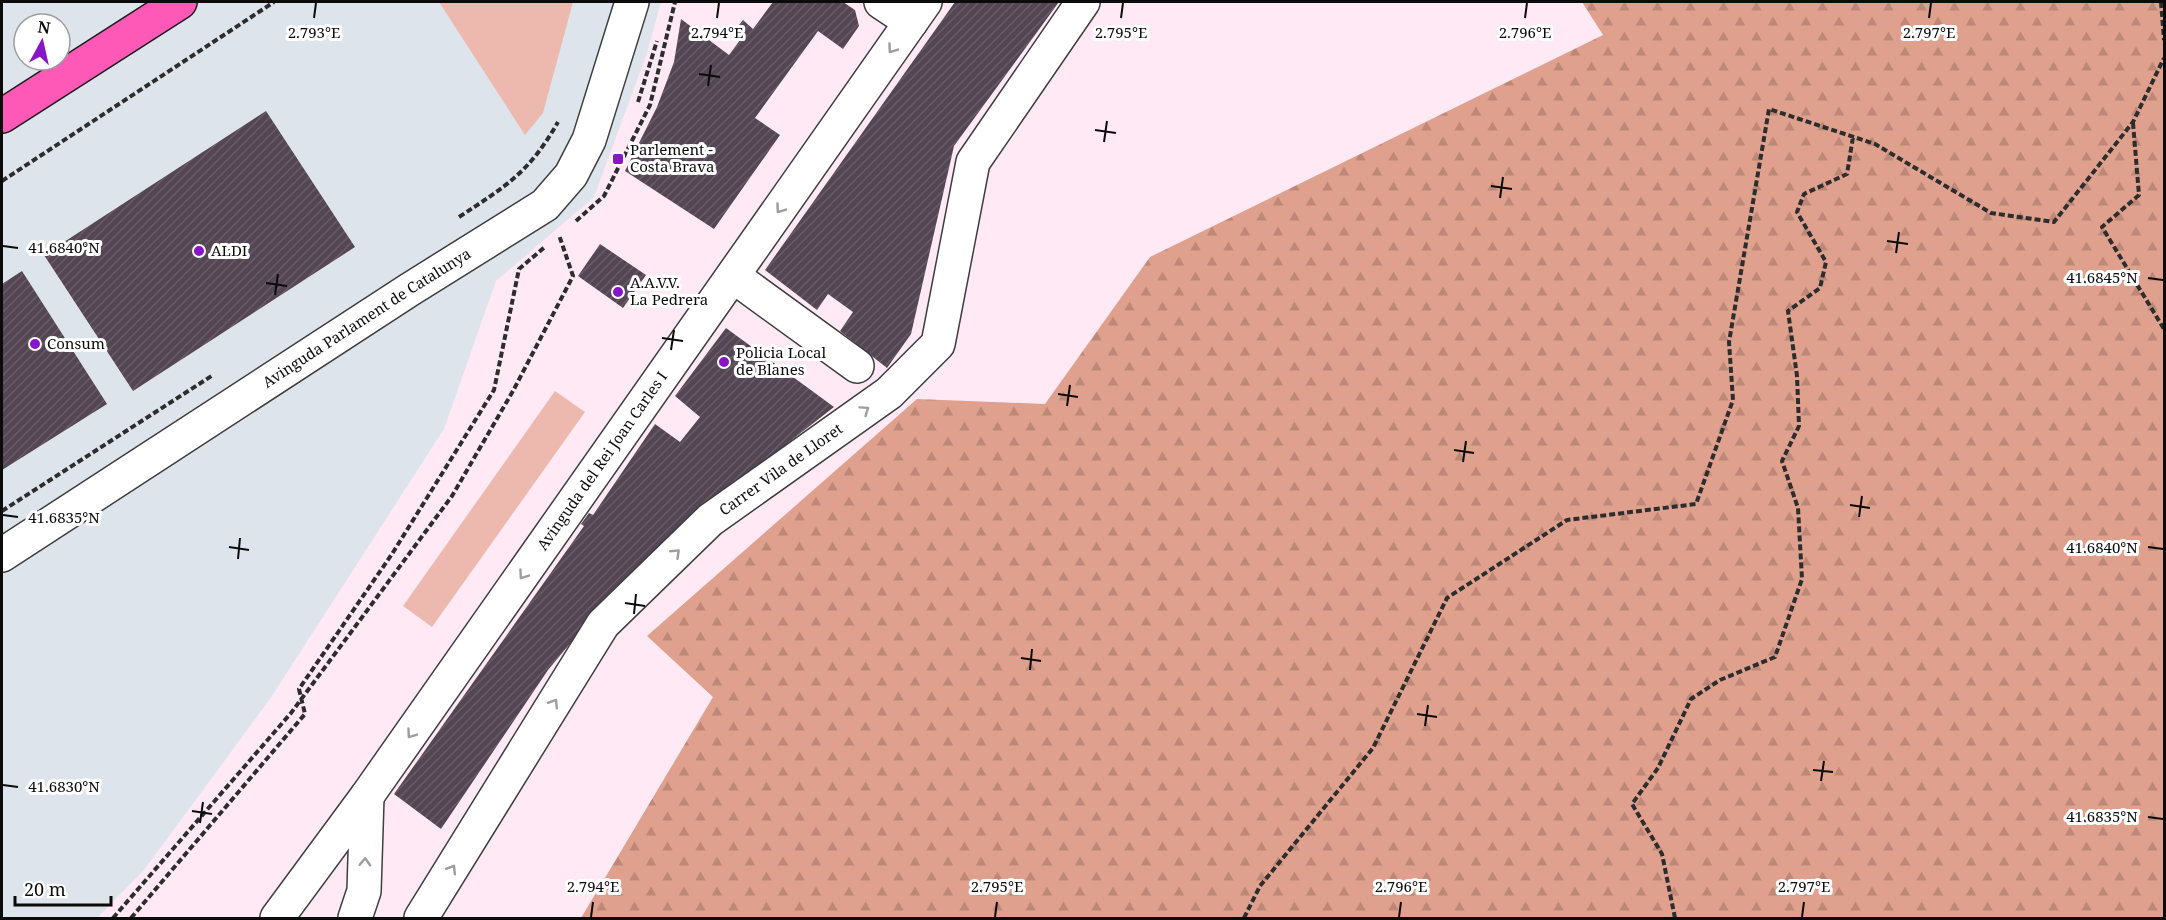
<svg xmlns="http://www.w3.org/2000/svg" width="2166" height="920" font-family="'Noto Serif',serif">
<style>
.industrial{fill:#dee4eb;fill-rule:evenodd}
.forest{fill:url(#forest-firs)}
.park{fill:#edb9af}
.building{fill:url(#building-hatch)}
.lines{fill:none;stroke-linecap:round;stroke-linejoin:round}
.minor-casing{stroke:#3e3e3e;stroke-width:36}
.major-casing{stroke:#1c1c1c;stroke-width:36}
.path{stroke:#2d2d2d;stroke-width:4;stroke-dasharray:6 3;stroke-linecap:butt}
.minor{stroke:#fff;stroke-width:33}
.major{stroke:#ff59b7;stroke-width:33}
.oneway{stroke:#9d9d9d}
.ticks{fill:none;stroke:#0b0b0b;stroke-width:2}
.poi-dot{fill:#8616c8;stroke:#fff;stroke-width:2}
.labels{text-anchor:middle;stroke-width:6;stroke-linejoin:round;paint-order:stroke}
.poi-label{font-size:15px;fill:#0b0b0b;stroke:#fff;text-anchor:start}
.street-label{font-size:15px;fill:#0b0b0b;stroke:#fff}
.ticks-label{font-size:15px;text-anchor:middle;fill:#0b0b0b;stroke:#fff;stroke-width:6;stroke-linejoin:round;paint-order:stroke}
</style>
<defs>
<pattern id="forest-firs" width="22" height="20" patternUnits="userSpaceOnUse" patternTransform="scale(1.5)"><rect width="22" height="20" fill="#dfa08d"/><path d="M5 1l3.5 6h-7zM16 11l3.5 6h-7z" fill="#be8878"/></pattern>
<pattern id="building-hatch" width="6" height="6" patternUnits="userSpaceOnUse" patternTransform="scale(1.5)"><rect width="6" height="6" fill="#554654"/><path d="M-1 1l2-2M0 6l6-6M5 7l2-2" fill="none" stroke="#685c68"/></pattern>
</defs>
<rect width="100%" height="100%" fill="#ffe9f4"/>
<path class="industrial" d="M2 2H661L647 53 594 197 496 281 444 429 270 699 144 870 97 918H2ZM24 24H60V60H24Z"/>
<path class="forest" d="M1582 2H2164V918H581L713 697 647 636 917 399 1045 404 1150 257 1603 35Z"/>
<path class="park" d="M439 2H573L543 113 525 135Z
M555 391 585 412 432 627 403 606Z"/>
<path class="building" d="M773 2H843L855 10 859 26 843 49 818 31 755 118 780 135 714 229 625 171 657 107 674 62 681 19 729 55 743 36 735 30 743 20 753 29Z
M955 2H1059L954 146 911 334 887 368 840 331 853 312 828 294 817 310 765 270Z
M266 111 355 247 133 391 44 255Z
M600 244 646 275 623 308 578 276Z
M22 271 107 404 2 470V284Z
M726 328 834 407 766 460 624 590 618 586 548 670 441 829 394 794 584 526 581 524 589 513 593 515 655 424 680 442 700 417 675 396Z"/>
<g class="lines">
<g class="minor-casing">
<g id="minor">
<path d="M881 2 911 22"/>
<path d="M733 276 857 366"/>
<path id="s1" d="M2 555 409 290 545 205 571 175 589 140 632 2"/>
<path id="s2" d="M277 918 367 796 925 2"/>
<path d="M355 918 364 891 367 796"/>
<path id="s3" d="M421 918 603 624 710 520 889 393 938 344 973 162 1083 2"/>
</g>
</g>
<g class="major-casing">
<path id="major" d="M2 116 180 2"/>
</g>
<path class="path" d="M2161 2 2164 40
M638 102 657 41
M2133 123 2139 195 2102 227 2164 329
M2 181 274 2
M459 217C506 186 529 173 558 122
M576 221 604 196 650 105 675 2
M2 511 213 375
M113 918 291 713 452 496 513 391 573 276 559 235
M131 918 305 714 299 689 392 554 494 390 519 269 546 246
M1244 918 1260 886 1373 748 1447 598 1567 520 1696 504 1733 400 1729 342 1769 109 1875 144 1991 213 2054 222 2133 122 2164 58
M1675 918 1662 854 1632 804 1658 768 1691 699 1720 680 1775 657 1802 579 1798 508 1782 461 1799 426 1797 376 1788 311 1820 288 1826 262 1797 212 1804 194 1847 174 1853 137"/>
<use href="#minor" class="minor"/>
<use href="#major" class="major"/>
</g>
<defs><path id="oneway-chevron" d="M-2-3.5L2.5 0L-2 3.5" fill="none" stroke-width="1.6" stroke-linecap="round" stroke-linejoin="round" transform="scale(1.5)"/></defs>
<g class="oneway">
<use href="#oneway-chevron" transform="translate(892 49) rotate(125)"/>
<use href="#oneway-chevron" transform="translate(780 209) rotate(125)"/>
<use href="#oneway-chevron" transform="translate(865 410) rotate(-35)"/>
<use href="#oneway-chevron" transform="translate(676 553) rotate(-44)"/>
<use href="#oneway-chevron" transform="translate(523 575) rotate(125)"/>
<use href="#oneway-chevron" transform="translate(554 703) rotate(-58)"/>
<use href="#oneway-chevron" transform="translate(411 734) rotate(125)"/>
<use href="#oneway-chevron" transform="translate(365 862) rotate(-88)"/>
<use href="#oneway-chevron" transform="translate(452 869) rotate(-58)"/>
</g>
<path class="ticks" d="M314 18 316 3M717 18 719 3M1121 18 1123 3M1525 18 1527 3M1929 18 1931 3M699 74 720 77M708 86 711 65M1095 130 1116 133M1104 142 1107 121M1491 186 1512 189M1500 198 1503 177M1887 241 1908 244M3 246 18 248M1896 253 1899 232M2148 278 2163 280M266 283 287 286M275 295 278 274M662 338 683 341M671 350 674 330M1058 394 1078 397M1067 406 1070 385M1454 450 1474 453M1463 462 1466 441M1850 505 1870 508M3 515 18 517M1859 517 1862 496M229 547 249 550M2148 547 2163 549M238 559 240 538M625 603 645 606M634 614 636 594M1021 658 1041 661M1030 670 1032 649M1417 714 1437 717M1425 726 1428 705M1813 770 1833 772M1821 781 1824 761M3 785 18 787M192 811 212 814M2148 817 2163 819M200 823 203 802M591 917 593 902M995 917 997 902M1399 917 1401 902M1802 917 1804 902"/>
<g class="poi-dot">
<rect x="612" y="153" width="12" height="12" rx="3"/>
<circle cx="199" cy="251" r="6"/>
<circle cx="618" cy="292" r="6"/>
<circle cx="35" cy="344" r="6"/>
<circle cx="724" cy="362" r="6"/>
</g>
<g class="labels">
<g class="poi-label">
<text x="630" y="155">Parlement -<tspan x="630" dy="17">Costa Brava</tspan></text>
<text x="211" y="256">ALDI</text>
<text x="630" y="288">A.A.V.V.<tspan x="630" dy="17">La Pedrera</tspan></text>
<text x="47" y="349">Consum</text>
<text x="736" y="358">Policia Local<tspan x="736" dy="17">de Blanes</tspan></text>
</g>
<g class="street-label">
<text dy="5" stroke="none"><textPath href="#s1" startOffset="435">Avinguda Parlament de Catalunya</textPath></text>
<text dy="5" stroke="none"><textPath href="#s2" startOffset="561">Avinguda del Rei Joan Carles I</textPath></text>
<text dy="5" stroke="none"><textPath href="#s3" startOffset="582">Carrer Vila de Lloret</textPath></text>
</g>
</g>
<g class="ticks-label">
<text x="314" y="38">2.793°E</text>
<text x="717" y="38">2.794°E</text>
<text x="1121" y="38">2.795°E</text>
<text x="1525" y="38">2.796°E</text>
<text x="1929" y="38">2.797°E</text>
<text x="64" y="253">41.6840°N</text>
<text x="2102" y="283">41.6845°N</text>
<text x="64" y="523">41.6835°N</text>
<text x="2102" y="553">41.6840°N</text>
<text x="64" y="792">41.6830°N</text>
<text x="2102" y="822">41.6835°N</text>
<text x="593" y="892">2.794°E</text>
<text x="997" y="892">2.795°E</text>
<text x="1401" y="892">2.796°E</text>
<text x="1804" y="892">2.797°E</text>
</g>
<rect width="2166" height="920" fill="none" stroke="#0b0b0b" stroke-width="6"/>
<g transform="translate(42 42) rotate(8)"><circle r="28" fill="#ffffff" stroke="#9d9d9d" stroke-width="1.5"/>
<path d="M0-4.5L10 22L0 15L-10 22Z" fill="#8616c8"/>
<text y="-9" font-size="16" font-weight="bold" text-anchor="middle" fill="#0b0b0b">N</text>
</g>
<path d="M15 896v9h96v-9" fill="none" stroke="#0b0b0b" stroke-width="3"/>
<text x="24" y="896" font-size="18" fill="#0b0b0b" stroke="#ffffff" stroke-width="4.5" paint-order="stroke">20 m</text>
</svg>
